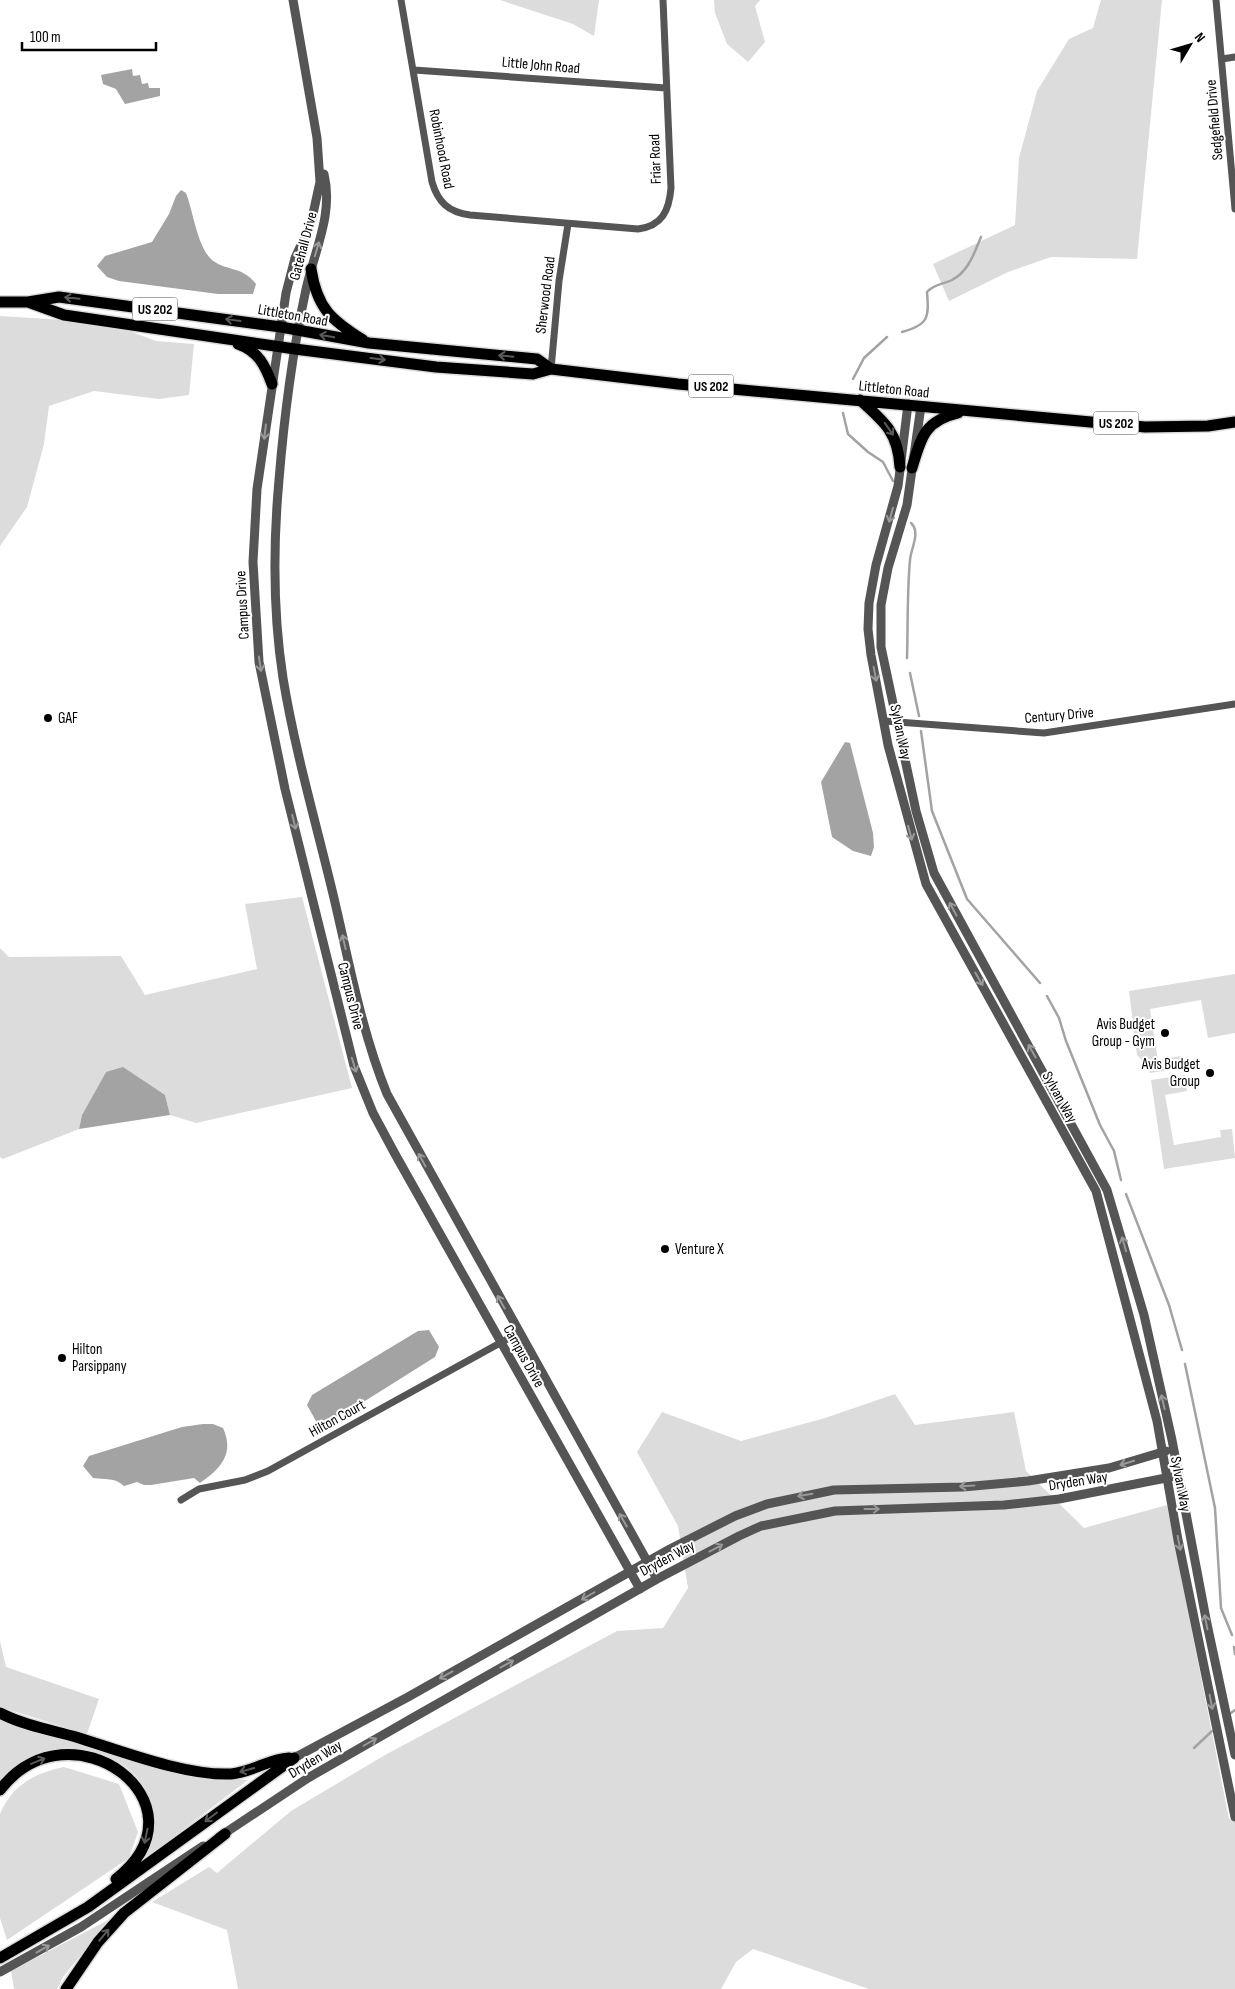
<svg xmlns="http://www.w3.org/2000/svg" width="1235" height="1989" font-family="'Sofia Sans Condensed',sans-serif">
<style>
.green{fill:#dcdcdc}
.water{fill:#a3a3a3}
.lines{fill:none;stroke-linecap:round;stroke-linejoin:round}
.stream{stroke:#a3a3a3;stroke-width:2.5}
.primary-casing{stroke:#dbdbdb;stroke-width:14}
.trunk-casing{stroke:#dbdbdb;stroke-width:14}
.minor{stroke:#555;stroke-width:7}
.tertiary{stroke:#555;stroke-width:9}
.primary{stroke:#000;stroke-width:11}
.trunk{stroke:#000;stroke-width:11}
.oneway{stroke:#999}
.oneway2{stroke:#595959}
.poi-dot{fill:#000;stroke:#fff;stroke-width:2}
.labels{text-anchor:middle;stroke-width:4;stroke-linejoin:round;paint-order:stroke}
.shield{fill:#fff;stroke:#4c4c4c;stroke-width:1}
.shield-label{font-size:14px;font-weight:bold;fill:#000}
.street-label{font-size:15px;fill:#000;stroke:#fff}
.poi-label{font-size:15px;fill:#000;stroke:#fff;text-anchor:start}
</style>
<rect width="100%" height="100%" fill="#fff"/>
<path class="green" d="M500 0H599L594 36 573 24Z
M714 0H760L755 6 765 42 748 62 727 44 715 13Z
M1101 0H1162L1137 259 1051 257 1008 272 949 301 933 264 1015 225 1019 158 1037 91 1069 39 1093 28Z
M0 316 65 320 129 331 156 341 194 344 189 395 159 399 94 391 49 406 44 444 27 507 0 546Z
M302 897 352 1088 196 1123 170 1115 165 1095 106 1072 82 1115 79 1129 3 1159 0 1157V948L9 957 121 956 145 995 257 969 245 904Z
M1235 974V1033L1208 1038 1201 1000 1150 1009 1158 1060 1181 1056 1183 1068 1150 1073 1147 1065 1137 1055 1129 991Z
M1185 1075 1187 1091 1165 1095 1174 1145 1221 1137 1220 1130 1232 1129 1235 1158 1164 1169 1151 1080Z
M895 1394 915 1425 1014 1412 1026 1471 1084 1528 1167 1505 1229 1819 1235 1820V1989H869L753 1949 736 1962 721 1989H238L227 1930 152 1902 209 1867 217 1873 291 1811 385 1755 617 1631 663 1628 688 1588 678 1526 637 1452 662 1412 741 1441 825 1418Z
M0 1641 6 1667 99 1699 87 1734 0 1707Z
M0 1718 198 1777 248 1780 146 1858C149 1846 154 1834 153 1821 152 1744 43 1727 0 1782Z
M64 1767 119 1784 138 1832 129 1858 7 1940 0 1918V1814C12 1785 35 1773 64 1767Z
M110 1919 63 1977 57 1989H14L11 1971Z"/>
<path class="water" d="M132 69 133 76 140 75 142 84 148 83 149 88H160V96L125 104 116 89 103 84 101 75Z
M181 190 186 193C193 211 197 244 210 258 224 272 242 265 256 284L253 294H218L119 281 107 277 97 266 105 256 152 242 169 214 176 196Z
M845 742 850 743 873 833 874 847 871 856 853 851 832 837 821 782Z
M123 1067 165 1095 170 1115 79 1129 82 1115 106 1072Z
M429 1330 439 1347 435 1357 349 1411 324 1423 316 1421 307 1405 312 1395 418 1331Z
M203 1424H213L223 1428C235 1454 220 1469 200 1483L194 1478 151 1485H144L137 1482 124 1486C115 1477 105 1480 93 1478L83 1466 89 1456 182 1427Z"/>
<g class="lines">
<path class="stream" d="M902 332C929 325 929 317 927 292 934 284 944 284 952 280 969 271 974 253 981 237
M853 379 864 358 887 337
M843 413 848 434 868 452 883 462 893 481
M907 658C908 626 907 592 910 560 911 548 921 532 911 523
M910 673 919 716
M921 731 932 811 967 899 1040 983
M1047 996 1059 1018 1066 1041 1100 1125 1114 1151 1121 1180
M1126 1194 1169 1305 1182 1350
M1185 1364 1215 1508 1221 1608 1232 1635
M1234 1647 1235 1654
M1231 1713 1235 1710
M1194 1748 1212 1731"/>
<g class="primary-casing">
<path id="primary" d="M311 269C317 308 331 320 363 340
M0 302H28L59 297 281 327 369 343 537 359 551 369
M28 302 64 315 295 349 436 367 533 374 551 369 678 384 1145 427 1208 426 1235 422
M238 344C258 351 265 365 272 384
M860 400C885 422 898 433 900 467
M912 468C921 438 924 421 958 413"/>
</g>
<g class="trunk-casing">
<path id="trunk" d="M0 1713C23 1725 51 1730 76 1737 121 1751 185 1776 231 1774 252 1772 269 1759 289 1758
M0 1790C70 1699 213 1803 116 1879
M0 1958 88 1907 294 1758
M66 1989 98 1942 124 1913 225 1834"/>
</g>
<path class="minor" d="M401 0 432 182C438 202 448 212 470 215L638 229C662 226 669 211 671 188L663 0
M1216 0 1235 209
M1222 59 1235 57
M414 70 666 88
M551 369 559 281 568 224
M884 721 1044 733 1235 704
M181 1500 199 1489 245 1480 268 1471 518 1333"/>
<path class="tertiary" d="M293 0 317 138 320 182 311 223 295 258 286 293 257 489 253 562 259 662 285 789 354 1066 373 1113 395 1154 640 1589
M324 174C334 216 313 253 305 294 292 355 284 418 279 480 273 546 273 613 283 678 295 751 316 823 333 894 349 961 361 1030 387 1094L657 1579
M908 404 898 486 876 565 869 603 868 629 871 655 888 745 926 884 1096 1191 1157 1421 1178 1540 1235 1817
M921 406 907 505 888 568 881 605V647L916 811 934 873 1107 1190 1144 1315 1172 1440 1207 1624 1235 1755
M294 1758 408 1697 670 1549 735 1516 767 1504 834 1490 963 1487 1028 1481 1109 1468 1166 1451
M219 1837 308 1778 416 1716 657 1579 739 1536 761 1526 835 1511 1004 1505 1059 1499 1171 1477
M0 1972 81 1927 203 1846"/>
<use href="#primary" class="primary"/>
<use href="#trunk" class="trunk"/>
</g>
<defs><path id="oneway-shaft" d="M-6 0H5M1.5-3L5.5 0L1.5 3" fill="none" stroke-width="1.6" stroke-linecap="round" stroke-linejoin="round" transform="scale(1.25)"/></defs>
<g class="oneway">
<use href="#oneway-shaft" transform="translate(317 249) rotate(-73)"/>
<use href="#oneway-shaft" transform="translate(265 432) rotate(97)"/>
<use href="#oneway-shaft" transform="translate(891 515) rotate(105)"/>
<use href="#oneway-shaft" transform="translate(260 664) rotate(82)"/>
<use href="#oneway-shaft" transform="translate(875 674) rotate(79)"/>
<use href="#oneway-shaft" transform="translate(294 822) rotate(76)"/>
<use href="#oneway-shaft" transform="translate(910 833) rotate(75)"/>
<use href="#oneway-shaft" transform="translate(953 909) rotate(-118)"/>
<use href="#oneway-shaft" transform="translate(344 942) rotate(-103)"/>
<use href="#oneway-shaft" transform="translate(979 979) rotate(60)"/>
<use href="#oneway-shaft" transform="translate(1032 1051) rotate(-119)"/>
<use href="#oneway-shaft" transform="translate(354 1065) rotate(73)"/>
<use href="#oneway-shaft" transform="translate(422 1160) rotate(-119)"/>
<use href="#oneway-shaft" transform="translate(1124 1244) rotate(-106)"/>
<use href="#oneway-shaft" transform="translate(501 1302) rotate(-119)"/>
<use href="#oneway-shaft" transform="translate(1163 1402) rotate(-103)"/>
<use href="#oneway-shaft" transform="translate(1127 1463) rotate(163)"/>
<use href="#oneway-shaft" transform="translate(967 1486) rotate(177)"/>
<use href="#oneway-shaft" transform="translate(805 1495) rotate(170)"/>
<use href="#oneway-shaft" transform="translate(872 1509)"/>
<use href="#oneway-shaft" transform="translate(623 1520) rotate(-120)"/>
<use href="#oneway-shaft" transform="translate(1179 1543) rotate(79)"/>
<use href="#oneway-shaft" transform="translate(716 1548) rotate(-28)"/>
<use href="#oneway-shaft" transform="translate(588 1596) rotate(150)"/>
<use href="#oneway-shaft" transform="translate(1206 1622) rotate(-101)"/>
<use href="#oneway-shaft" transform="translate(507 1664) rotate(-29)"/>
<use href="#oneway-shaft" transform="translate(446 1675) rotate(151)"/>
<use href="#oneway-shaft" transform="translate(1211 1702) rotate(79)"/>
<use href="#oneway-shaft" transform="translate(370 1742) rotate(-30)"/>
<use href="#oneway-shaft" transform="translate(43 1949) rotate(-29)"/>
</g>
<g class="oneway2">
<use href="#oneway-shaft" transform="translate(72 298) rotate(-174)"/>
<use href="#oneway-shaft" transform="translate(233 320) rotate(-172)"/>
<use href="#oneway-shaft" transform="translate(327 336) rotate(-170)"/>
<use href="#oneway-shaft" transform="translate(506 356) rotate(-175)"/>
<use href="#oneway-shaft" transform="translate(378 359) rotate(7)"/>
<use href="#oneway-shaft" transform="translate(889 429) rotate(55)"/>
<use href="#oneway-shaft" transform="translate(38 1761) rotate(-22)"/>
<use href="#oneway-shaft" transform="translate(247 1770) rotate(165)"/>
<use href="#oneway-shaft" transform="translate(211 1817) rotate(143)"/>
<use href="#oneway-shaft" transform="translate(146 1836) rotate(102)"/>
<use href="#oneway-shaft" transform="translate(104 1935) rotate(-50)"/>
</g>
<g class="poi-dot">
<circle cx="48" cy="718" r="5"/>
<circle cx="1165" cy="1033" r="5"/>
<circle cx="1210" cy="1073" r="5"/>
<circle cx="665" cy="1249" r="5"/>
<circle cx="62" cy="1358" r="5"/>
</g>
<g class="labels">
<g class="shield">
<rect x="132.5" y="297.5" width="45" height="23" rx="4"/>
<rect x="688.5" y="374.5" width="45" height="23" rx="4"/>
<rect x="1093.5" y="411.5" width="45" height="23" rx="4"/>
</g>
<g class="shield-label">
<text x="155" y="314">US 202</text>
<text x="711" y="391">US 202</text>
<text x="1116" y="428">US 202</text>
</g>
<g class="street-label">
<text transform="translate(541 65) rotate(5)" y="5">Little John Road</text>
<text transform="translate(1214 120) rotate(-95)" y="5">Sedgefield Drive</text>
<text transform="translate(442 149) rotate(79)" y="5">Robinhood Road</text>
<text transform="translate(655 159) rotate(-92)" y="5">Friar Road</text>
<text transform="translate(303 246) rotate(-75)" y="5">Gatehall Drive</text>
<text transform="translate(545 295) rotate(-83)" y="5">Sherwood Road</text>
<text transform="translate(293 315) rotate(10)" y="5">Littleton Road</text>
<text transform="translate(894 389) rotate(6)" y="5">Littleton Road</text>
<text transform="translate(242 605) rotate(-93)" y="5">Campus Drive</text>
<text transform="translate(1059 715) rotate(-5)" y="5">Century Drive</text>
<text transform="translate(901 732) rotate(78)" y="5">Sylvan Way</text>
<text transform="translate(351 996) rotate(76)" y="5">Campus Drive</text>
<text transform="translate(1060 1097) rotate(61)" y="5">Sylvan Way</text>
<text transform="translate(524 1356) rotate(61)" y="5">Campus Drive</text>
<text transform="translate(337 1418) rotate(-29)" y="5">Hilton Court</text>
<text transform="translate(1078 1481) rotate(-9)" y="5">Dryden Way</text>
<text transform="translate(1181 1484) rotate(79)" y="5">Sylvan Way</text>
<text transform="translate(667 1558) rotate(-28)" y="5">Dryden Way</text>
<text transform="translate(315 1759) rotate(-31)" y="5">Dryden Way</text>
</g>
<g class="poi-label">
<text x="58" y="723">GAF</text>
<text x="1155" y="1029" text-anchor="end">Avis Budget<tspan x="1155" dy="17">Group - Gym</tspan></text>
<text x="1200" y="1069" text-anchor="end">Avis Budget<tspan x="1200" dy="17">Group</tspan></text>
<text x="675" y="1254">Venture X</text>
<text x="72" y="1354">Hilton<tspan x="72" dy="17">Parsippany</tspan></text>
</g>
</g>
<g transform="translate(1190 45) rotate(52)" stroke="#ffffff" stroke-width="4" paint-order="stroke">
<path d="M0-4L9 19L0 12L-9 19Z" fill="#000000"/>
<text y="-8" font-size="14" font-weight="bold" text-anchor="middle" fill="#000000">N</text>
</g>
<path d="M22 42v8h134v-8" fill="none" stroke="#000000" stroke-width="2.5"/>
<text x="30" y="42" font-size="15" fill="#000000" stroke="#ffffff" stroke-width="4" paint-order="stroke">100 m</text>
</svg>
